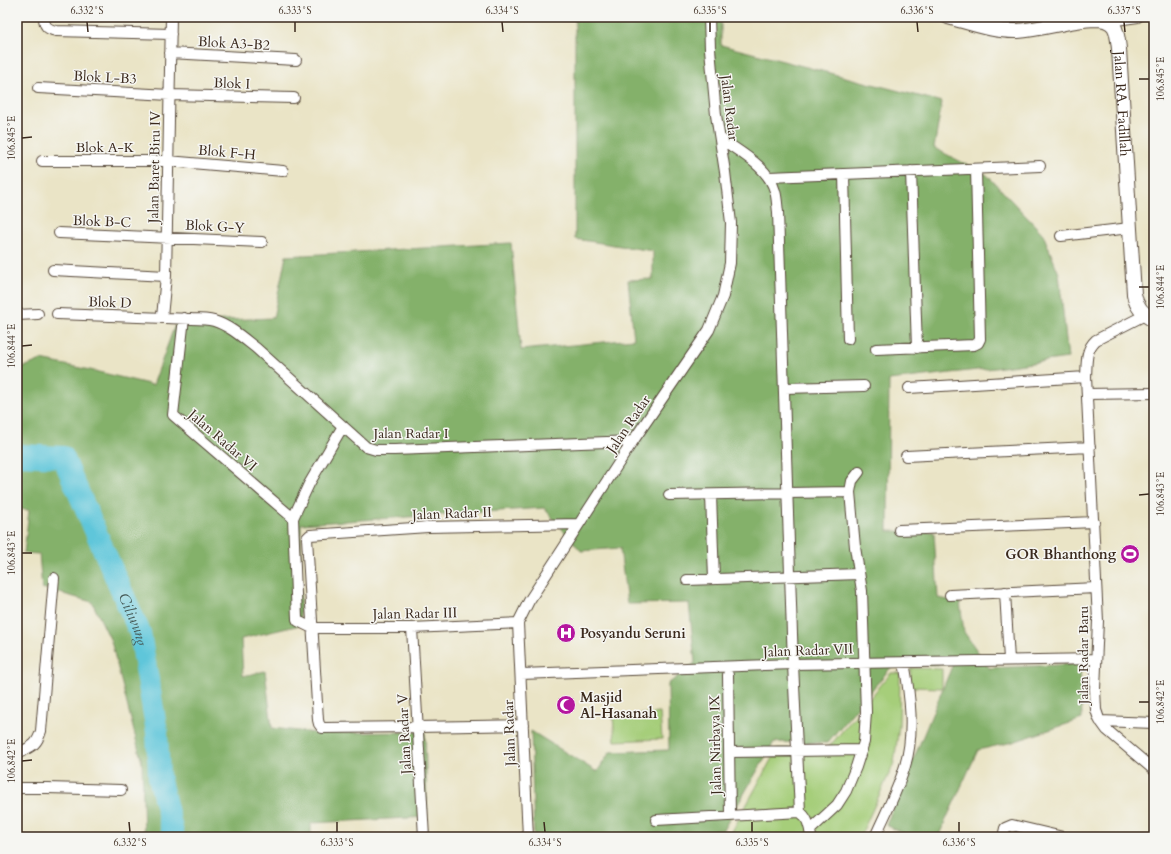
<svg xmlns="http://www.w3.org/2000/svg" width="1171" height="854" font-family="Cardo,serif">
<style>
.green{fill:#a6ce7a;stroke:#707c4c}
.forest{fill:#84b16a;stroke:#606e44}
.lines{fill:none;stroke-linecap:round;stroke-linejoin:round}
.river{stroke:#5ec6da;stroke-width:22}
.street-casing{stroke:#554637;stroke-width:12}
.secondary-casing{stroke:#554637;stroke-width:16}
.street{stroke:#fff;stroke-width:10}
.secondary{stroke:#fff;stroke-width:14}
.ticks{fill:none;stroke:#3b2a1e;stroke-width:1.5}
.labels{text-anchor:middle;stroke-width:3;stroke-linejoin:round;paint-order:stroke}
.street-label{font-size:14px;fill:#3b2a1e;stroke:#f6f6f2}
.poi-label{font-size:14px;font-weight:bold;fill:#3b2a1e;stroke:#f6f6f2;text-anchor:start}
.water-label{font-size:15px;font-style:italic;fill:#465956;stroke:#f6f6f2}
.neatline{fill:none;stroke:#3b2a1e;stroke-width:1.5}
.ticks-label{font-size:10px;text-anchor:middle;fill:#3b2a1e}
</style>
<rect width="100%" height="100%" fill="#f6f6f2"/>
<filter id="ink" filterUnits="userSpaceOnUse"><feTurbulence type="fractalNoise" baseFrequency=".025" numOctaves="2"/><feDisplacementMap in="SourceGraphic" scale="8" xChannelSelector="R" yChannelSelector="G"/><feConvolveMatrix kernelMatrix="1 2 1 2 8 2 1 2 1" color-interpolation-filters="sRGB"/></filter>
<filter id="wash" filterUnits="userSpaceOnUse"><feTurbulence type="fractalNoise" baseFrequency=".012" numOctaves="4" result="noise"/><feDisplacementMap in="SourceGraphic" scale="16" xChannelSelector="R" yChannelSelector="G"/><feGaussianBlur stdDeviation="0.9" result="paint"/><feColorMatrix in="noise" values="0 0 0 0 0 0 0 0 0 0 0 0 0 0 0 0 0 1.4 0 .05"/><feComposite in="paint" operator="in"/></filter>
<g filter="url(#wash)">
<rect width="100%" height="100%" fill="#eae4c6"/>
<path class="green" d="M911 668 942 669V688L910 687Z
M891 673H900L899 726 894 763 860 837H729L777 749 828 748Z
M660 713 662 739 615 741 613 716Z"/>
<path class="forest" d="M575 17H721V45L942 102 934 148 987 175 1043 234 1059 274 1068 358 995 368 889 380 888 531 934 532 938 598 960 602 964 632 989 668 1080 664 1082 719 1013 742 978 750 938 837H910L886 825 953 664 893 665 827 743 774 742 723 830 645 834 637 837H534L531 731 597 772 610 752 669 750 668 684 695 663 689 603 627 604 620 548 581 551 544 508 301 524 300 625 241 639 243 676 265 671 272 728 316 733 425 732 427 817 311 823V837H144L142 763 111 641 92 602 42 588 39 554 24 553 29 510 17 509V370L41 360 90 370 153 385 176 322 273 318 286 256 511 243 521 350 634 339 628 280 653 279V251L575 239Z"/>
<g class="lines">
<path class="river" id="s1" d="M17 455 63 457 140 633 157 732 159 777 174 837"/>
</g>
</g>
<g filter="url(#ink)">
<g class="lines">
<g class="street-casing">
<path id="street" d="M44 17C44 26 47 29 56 31L171 34
M1109 21 1138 17
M170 53 296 60
M38 88 170 95 294 98
M720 138C739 152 768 166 775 191 777 198 777 205 778 212L793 664 800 812C808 817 810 828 811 837
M42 161H168L283 171
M911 171 917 348
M844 174 848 339
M769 177 1040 166
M59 233 262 242
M1061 236 1130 228
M53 270 166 276
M57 314 192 319C199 319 207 319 214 321 230 326 243 338 256 348L366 447 376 450H394L633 441
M17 315 38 314
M1145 315 1096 340C1085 350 1087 363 1086 377L1098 621 1095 689 1096 710 1099 719 1107 730 1154 770
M162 317 166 276 171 17
M184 318 173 415 293 518
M876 349 974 345 978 343 980 339 976 169
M784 388 864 386
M909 388 1086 377
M1087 394 1154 393
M343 426 309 484 293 518 297 619 298 621 312 628H412L518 623
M906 456 1090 447
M669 495 850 492
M711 495 714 579
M899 530 1094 522
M687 580 859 574
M1005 592 1009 660
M950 595 1096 588
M412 628 424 837
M521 674 793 664 1096 659
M728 675 730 815
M1100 721 1154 723
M523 725 417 727 322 728 319 724 318 720 307 538 310 535 428 527 579 524
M730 752 862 750
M17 754C31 746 36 747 41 731L54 578
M17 788H47L121 790
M656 820 800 812
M810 830 837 805 846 791 856 767 864 742 866 712 862 591 855 547 850 492 852 481 859 472
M528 837 518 623 529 601 633 441 709 330 723 296 730 263 731 223 725 172 716 115 710 49 709 17
M875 837C885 814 898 790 905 766 915 733 910 695 904 662
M1003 837 1005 828 1012 825 1063 837"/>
</g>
<g class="secondary-casing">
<g id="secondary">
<path id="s2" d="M948 17C971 23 994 32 1018 31 1044 29 1069 20 1095 19 1117 19 1117 31 1119 49L1134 294C1136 306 1143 315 1154 320"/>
</g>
</g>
<use href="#street" class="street"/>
<use href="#secondary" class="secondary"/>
</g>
</g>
<path class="ticks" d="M87 22 88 32M295 22V32M502 22 503 32M710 22V32M917 22 918 32M1124 22 1125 32M1139 79H1149M22 138 32 137M1139 287H1149M22 346 32 345M1139 495 1149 494M22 553H32M1139 702H1149M22 761 32 760M129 822 130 832M337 822V832M544 822 545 832M752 822V832M959 822V832"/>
<defs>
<g id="stadium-disc" transform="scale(1)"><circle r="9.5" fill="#b5179e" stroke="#f6f6f2"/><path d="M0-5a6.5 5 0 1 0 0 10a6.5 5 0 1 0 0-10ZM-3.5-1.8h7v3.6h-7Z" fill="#fff"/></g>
<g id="hospital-disc" transform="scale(1)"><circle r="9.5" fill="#b5179e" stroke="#f6f6f2"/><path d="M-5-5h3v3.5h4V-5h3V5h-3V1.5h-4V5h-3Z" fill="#fff"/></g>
<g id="mosque-disc" transform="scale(1)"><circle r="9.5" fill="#b5179e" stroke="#f6f6f2"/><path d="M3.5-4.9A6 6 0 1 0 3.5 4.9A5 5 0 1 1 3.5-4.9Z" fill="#fff"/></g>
</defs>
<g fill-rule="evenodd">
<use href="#stadium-disc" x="1130" y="554"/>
<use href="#hospital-disc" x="566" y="633"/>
<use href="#mosque-disc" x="566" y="705"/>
</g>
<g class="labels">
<g class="street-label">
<text transform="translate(234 43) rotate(3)" y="5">Blok A3-B2</text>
<text transform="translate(105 77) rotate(3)" y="5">Blok L-B3</text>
<text transform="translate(232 83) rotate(2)" y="5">Blok I</text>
<text dy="5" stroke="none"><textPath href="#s2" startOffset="249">Jalan RA. Fadillah</textPath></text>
<text transform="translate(730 108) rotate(83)" y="5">Jalan Radar</text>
<text x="105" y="152">Blok A-K</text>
<text transform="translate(227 152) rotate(5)" y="5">Blok F-H</text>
<text transform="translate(154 167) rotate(-89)" y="5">Jalan Baret Biru IV</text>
<text transform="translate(102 221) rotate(2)" y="5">Blok B-C</text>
<text transform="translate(215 226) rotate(3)" y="5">Blok G-Y</text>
<text transform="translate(110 302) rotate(2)" y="5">Blok D</text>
<text transform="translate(628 424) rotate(-56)" y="5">Jalan Radar</text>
<text x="411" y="438">Jalan Radar I</text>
<text transform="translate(223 440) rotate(41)" y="5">Jalan Radar VI</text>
<text transform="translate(452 513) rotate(-2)" y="5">Jalan Radar II</text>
<text transform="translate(415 613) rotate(-1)" y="5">Jalan Radar III</text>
<text transform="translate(808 650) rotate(-2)" y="5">Jalan Radar VII</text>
<text transform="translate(1083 655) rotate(-90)" y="5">Jalan Radar Baru</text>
<text transform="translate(509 733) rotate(-92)" y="5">Jalan Radar</text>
<text transform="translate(404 734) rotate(-93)" y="5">Jalan Radar V</text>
<text transform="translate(715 745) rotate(-91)" y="5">Jalan Nirbaya IX</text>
</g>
<g class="poi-label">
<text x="1116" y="559" text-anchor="end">GOR Bhanthong</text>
<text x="580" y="638">Posyandu Seruni</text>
<text x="580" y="702">Masjid<tspan x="580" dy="16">Al-Hasanah</tspan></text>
</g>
<g class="water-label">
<text dy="5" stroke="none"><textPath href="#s1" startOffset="223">Ciliwung</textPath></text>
</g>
</g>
<rect width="1171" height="854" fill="none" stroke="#f6f6f2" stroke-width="44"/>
<rect x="22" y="22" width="1127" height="810" class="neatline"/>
<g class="ticks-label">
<text x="87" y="14">6.332°S</text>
<text x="295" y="14">6.333°S</text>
<text x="502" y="14">6.334°S</text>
<text x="710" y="14">6.335°S</text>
<text x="917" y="14">6.336°S</text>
<text x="1124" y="14">6.337°S</text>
<text transform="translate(1160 79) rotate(-90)" y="4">106.845°E</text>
<text transform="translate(11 138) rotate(-90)" y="4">106.845°E</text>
<text transform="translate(1160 287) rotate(-90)" y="4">106.844°E</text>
<text transform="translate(11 346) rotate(-90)" y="4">106.844°E</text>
<text transform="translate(1160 494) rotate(-90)" y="4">106.843°E</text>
<text transform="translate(11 553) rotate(-90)" y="4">106.843°E</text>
<text transform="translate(1160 702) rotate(-90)" y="4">106.842°E</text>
<text transform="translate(11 761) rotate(-90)" y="4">106.842°E</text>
<text x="130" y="846">6.332°S</text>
<text x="337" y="846">6.333°S</text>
<text x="545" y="846">6.334°S</text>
<text x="752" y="846">6.335°S</text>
<text x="959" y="846">6.336°S</text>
</g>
</svg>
